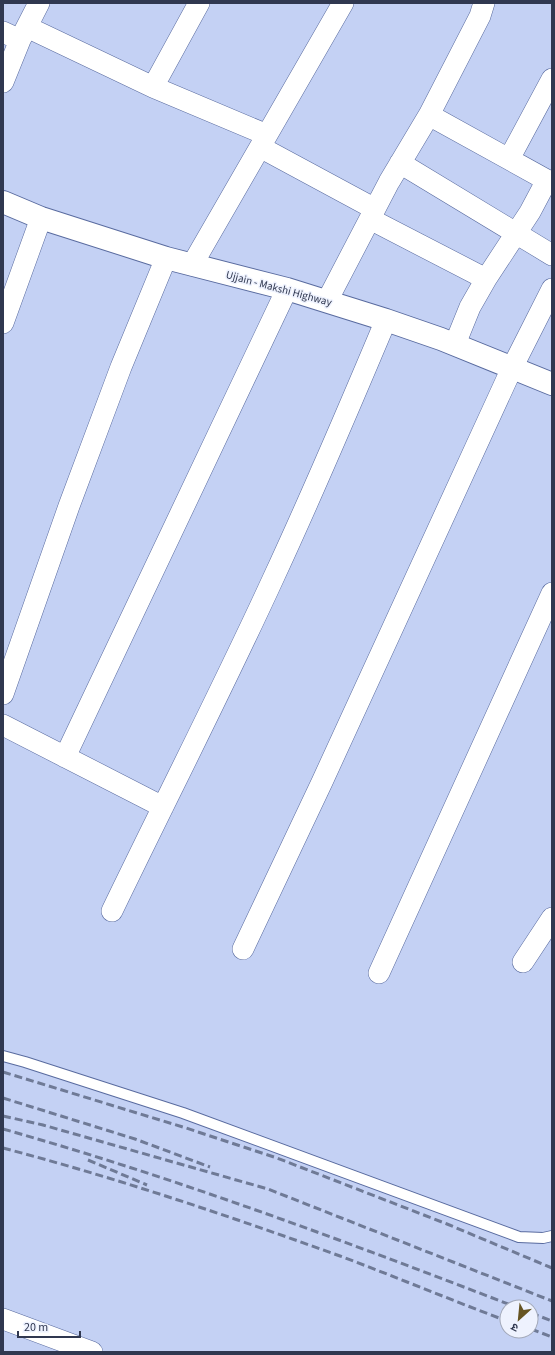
<svg xmlns="http://www.w3.org/2000/svg" width="555" height="1355" font-family="'Source Sans 3','Noto Sans Devanagari',sans-serif">
<style>
.lines{fill:none;stroke-linecap:round;stroke-linejoin:round}
.service-casing{stroke:#596b9f;stroke-width:12}
.minor-casing{stroke:#596b9f;stroke-width:22}
.secondary-casing{stroke:#596b9f;stroke-width:24}
.service{stroke:#fff;stroke-width:10}
.minor{stroke:#fff;stroke-width:21}
.secondary{stroke:#fff;stroke-width:22}
.rail{stroke:#6f7a96;stroke-width:3;stroke-dasharray:8 4;stroke-linecap:butt}
.labels{text-anchor:middle;stroke-width:3;stroke-linejoin:round;paint-order:stroke}
.street-label{font-size:11px;fill:#303850;stroke:#eef2fe}
</style>
<rect width="100%" height="100%" fill="#c4d1f4"/>
<g class="lines">
<g class="service-casing">
<path id="service" d="M3 1056 25 1062 183 1113 519 1237 543 1238 552 1236"/>
</g>
<g class="minor-casing">
<path id="minor" d="M27 27 153 87 267 135
M3 32 20 40
M3 82 20 40 39 3
M153 87 199 3
M429 115 552 183
M260 147 375 209
M509 159 552 79
M400 163 552 255
M370 219 486 279
M192 265 343 3
M327 301 389 182 429 115 480 16 484 3
M3 323 41 218
M455 344 470 307 486 279 530 212 547 180
M3 694 69 506 121 367 166 258
M3 725 163 807
M65 757 287 289
M112 911C165 801 221 692 272 581 312 495 349 408 386 320
M243 949 322 782 512 368 552 289
M523 962 552 918
M379 973 552 593
M3 1319 92 1352"/>
</g>
<g class="secondary-casing">
<path id="secondary" d="M3 202 41 218 166 258 287 289 386 320 441 339 552 384"/>
</g>
<use href="#service" class="service"/>
<use href="#minor" class="minor"/>
<use href="#secondary" class="secondary"/>
<path class="rail" d="M3 1072 186 1128 277 1158 447 1224 552 1268
M3 1098 135 1139 210 1167
M3 1116 43 1125 268 1189 552 1301
M3 1129C177 1178 347 1242 516 1307
M3 1148C117 1178 229 1216 340 1256 396 1277 451 1300 507 1321
M88 1160 147 1185
M531 1313 552 1321
M531 1329 552 1337"/>
</g>
<g class="labels">
<g class="street-label">
<text transform="translate(279 288) rotate(15)" y="4">Ujjain - Makshi Highway</text>
</g>
</g>
<rect width="555" height="1355" fill="none" stroke="#303850" stroke-width="8"/>
<g transform="translate(519 1319) rotate(207)"><circle r="19" fill="#eef2fe" stroke="#a2a8b8"/>
<path d="M0-3L7 15L0 10L-7 15Z" fill="#665422"/>
<text y="-6" font-size="11" font-weight="bold" text-anchor="middle" fill="#303850">उ</text>
</g>
<path d="M18 1331v6h62v-6" fill="none" stroke="#303850" stroke-width="2"/>
<text x="24" y="1331" font-size="12" fill="#303850" stroke="#eef2fe" stroke-width="3" paint-order="stroke">20 m</text>
</svg>
